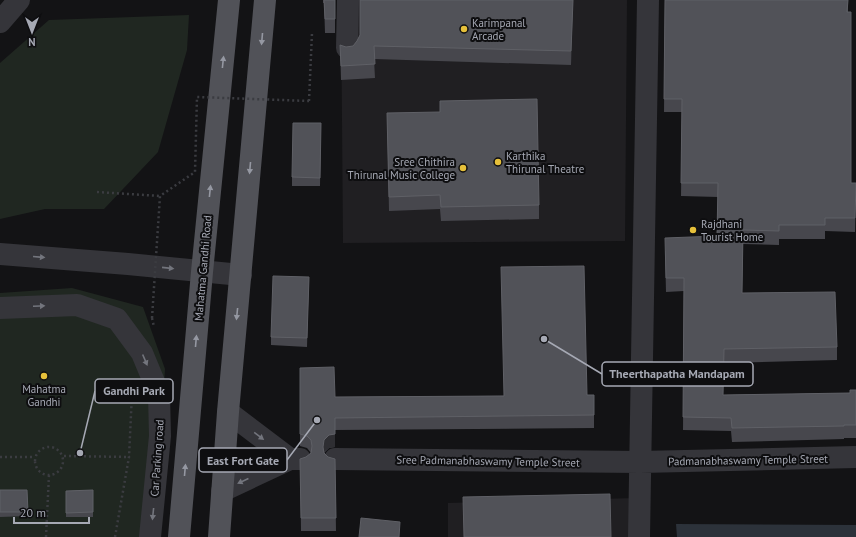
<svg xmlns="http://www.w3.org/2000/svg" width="856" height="537" font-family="'PT Sans',sans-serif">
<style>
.built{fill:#201f22}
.green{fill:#202721}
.water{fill:#2c323a}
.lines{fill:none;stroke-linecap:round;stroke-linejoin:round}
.path{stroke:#3b3c41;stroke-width:2.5;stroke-dasharray:2 3;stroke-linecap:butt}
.minor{stroke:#35353a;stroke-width:22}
.major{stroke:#515258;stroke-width:22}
.path-bridge{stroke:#3b3c41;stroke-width:2.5;stroke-dasharray:2 3;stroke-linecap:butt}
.wall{fill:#47474d}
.shaded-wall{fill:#2e2e32}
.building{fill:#515258;stroke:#5f6066}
.oneway{fill:#9598a2}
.oneway2{fill:#73757d}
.poi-dot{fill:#e6c03a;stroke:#0e0e10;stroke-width:1.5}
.labels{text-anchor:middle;stroke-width:4;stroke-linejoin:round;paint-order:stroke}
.poi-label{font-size:11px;fill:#a6a9b4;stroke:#0e0e10;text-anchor:start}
.street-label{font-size:11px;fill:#a6a9b4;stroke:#0e0e10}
.leader{fill:none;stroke:#a6a9b4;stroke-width:1.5}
.callout-dot{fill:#a6a9b4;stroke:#0e0e10;stroke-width:1.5}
.callout{fill:#0e0e10;stroke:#a6a9b4;stroke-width:1.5}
.callout-label{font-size:12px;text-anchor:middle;font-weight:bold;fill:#a6a9b4}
</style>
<rect width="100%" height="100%" fill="#131315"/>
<path class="built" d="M341 0H627L625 241 343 243Z
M636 498V537H448V503Z"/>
<path class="green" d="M189 15 187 50 158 152 104 209H45L0 219V63L49 20Z
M72 288 143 307 165 369 155 537H0V293Z"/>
<path class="water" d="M676 524 856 525V537H677Z"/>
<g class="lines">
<path class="path" d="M309 101 312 33
M97 192 160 196
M152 318 154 327
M35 461a14 14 0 1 1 28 0a14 14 0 1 1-28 0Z
M64 456 130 457
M0 457H35
M46 537 49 475
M115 537 129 457 132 393"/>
<path class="minor" d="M0 22 19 0
M347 48 348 0
M0 254 128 264 241 275
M0 308 77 305 117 319 142 353 159 394 160 436 150 537
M228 412 290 459
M335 459 640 462 856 457
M222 491 290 459H300
M639 537 648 0"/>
<path class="major" d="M179 537 202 272 229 0
M219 537 228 412 265 0"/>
<path class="path-bridge" d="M152 318 160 196 195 172 197 97 309 101"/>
</g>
<path class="wall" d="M323 0H335V33H325L324 3H323Z
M573 0 571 65 374 59 375 78 341 80 340 45 346 47 353 46 357 41 360 35Z
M665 0H848V12L851 183H856L855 232 825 231V239H779V245L743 244 742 293 837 347V360L724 363 723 395 850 393 856 390V438H844V439L732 442 731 431 683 430 684 291 666 292 665 251 717 236 718 197 681 196 682 112H664Z
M387 113 539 205V219L441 221 440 209 389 211Z
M321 123 320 186H292V177Z
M309 277 307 347 271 345V337Z
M300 368 335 397 594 395V428L335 430V447L329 448 324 453 328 457 335 459 336 531H301L300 459 306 457 311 453 307 448 300 446Z
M0 490H27L28 516 0 517Z
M93 490V517H66V491Z"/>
<path class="shaded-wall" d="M573 0 571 65V51Z
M335 434V447L329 448 324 452 323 447 324 440 329 435Z"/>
<path class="building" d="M324 0H335V19H325Z
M360 0H573L571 51 374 46 375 64 341 66 340 45 346 47 353 46 357 41 360 35Z
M665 0H848L847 12H851V183H856L855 218H825V225H779V231L743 230 742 293 835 292 837 347 724 349 723 395 850 393V390H856V425H844V426L732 428 731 418 683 417 684 278H666L665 238 717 236 718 183H681L682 99H664Z
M537 99 539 205 441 207 440 195 389 197 387 113 440 112V101Z
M293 123H321L320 178 292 177Z
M584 266 587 395H594V415L335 418V434L329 435 324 440 323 447 324 453 328 457 335 459 336 518H301L300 459 306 457 311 453 312 446 311 440 307 436 300 434V368L334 367 335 397 504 396 501 267Z
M273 276 309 277 307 338 271 337Z
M0 490H27L28 512H0Z
M93 490V512L66 513V491Z
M610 494 611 537H464L463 497Z
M361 518 400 522 399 537H359Z"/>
<defs><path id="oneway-solid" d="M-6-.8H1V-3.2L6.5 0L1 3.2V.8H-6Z"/></defs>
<g class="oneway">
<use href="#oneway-solid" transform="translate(262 39) rotate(95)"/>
<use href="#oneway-solid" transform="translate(223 62) rotate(-84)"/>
<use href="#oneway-solid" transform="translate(250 168) rotate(95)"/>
<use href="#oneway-solid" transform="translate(210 191) rotate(-84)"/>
<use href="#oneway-solid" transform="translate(237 314) rotate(96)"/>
<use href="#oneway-solid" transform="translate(196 341) rotate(-85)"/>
<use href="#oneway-solid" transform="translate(185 470) rotate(-85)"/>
</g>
<g class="oneway2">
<use href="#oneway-solid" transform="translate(39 257) rotate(5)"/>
<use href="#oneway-solid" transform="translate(168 268) rotate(6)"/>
<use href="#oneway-solid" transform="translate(39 306) rotate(-2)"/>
<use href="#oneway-solid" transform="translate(145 360) rotate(67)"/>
<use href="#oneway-solid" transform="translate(259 436) rotate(37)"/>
<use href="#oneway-solid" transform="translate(243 481) rotate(155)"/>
<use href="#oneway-solid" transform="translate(153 514) rotate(96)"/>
</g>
<g class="poi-dot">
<circle cx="464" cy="29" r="4"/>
<circle cx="498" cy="162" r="4"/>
<circle cx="463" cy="168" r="4"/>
<circle cx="693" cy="230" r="4"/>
<circle cx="44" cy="376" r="4"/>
</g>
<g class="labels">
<g class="poi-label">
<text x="472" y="27">Karimpanal<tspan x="472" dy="13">Arcade</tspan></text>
<text x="506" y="160">Karthika<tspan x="506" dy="13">Thirunal Theatre</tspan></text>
<text x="455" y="166" text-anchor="end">Sree Chithira<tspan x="455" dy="13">Thirunal Music College</tspan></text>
<text x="701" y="228">Rajdhani<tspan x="701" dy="13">Tourist Home</tspan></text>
<text x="44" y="393" text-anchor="middle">Mahatma<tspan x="44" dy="13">Gandhi</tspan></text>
</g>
<g class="street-label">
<text transform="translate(203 268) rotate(-85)" y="4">Mahatma Gandhi Road</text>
<text transform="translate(157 458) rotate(-86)" y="4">Car Parking road</text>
<text transform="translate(748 460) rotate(-1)" y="4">Padmanabhaswamy Temple Street</text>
<text transform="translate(488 461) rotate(1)" y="4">Sree Padmanabhaswamy Temple Street</text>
</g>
</g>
<path class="leader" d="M544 339L602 374M80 453L95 391M317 420L287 460"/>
<g class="callout-dot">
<circle cx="544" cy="339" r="4"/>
<circle cx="80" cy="453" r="4"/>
<circle cx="317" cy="420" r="4"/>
</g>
<g class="callout">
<rect x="602" y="362" width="151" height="24" rx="4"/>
<rect x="95" y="379" width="78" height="24" rx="4"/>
<rect x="199" y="448" width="88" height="24" rx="4"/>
</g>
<g class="callout-label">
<text x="677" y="378">Theerthapatha Mandapam</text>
<text x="134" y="395">Gandhi Park</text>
<text x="243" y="465">East Fort Gate</text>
</g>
<g transform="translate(32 32) rotate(180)" stroke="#0e0e10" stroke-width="3" paint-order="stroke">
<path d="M0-3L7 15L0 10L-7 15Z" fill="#a6a9b4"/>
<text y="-6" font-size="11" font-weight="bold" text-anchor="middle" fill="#a6a9b4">N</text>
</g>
<path d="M14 517v6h75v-6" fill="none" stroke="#a6a9b4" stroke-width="2"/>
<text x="20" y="517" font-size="12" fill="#a6a9b4" stroke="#0e0e10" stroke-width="3" paint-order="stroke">20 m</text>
</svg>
